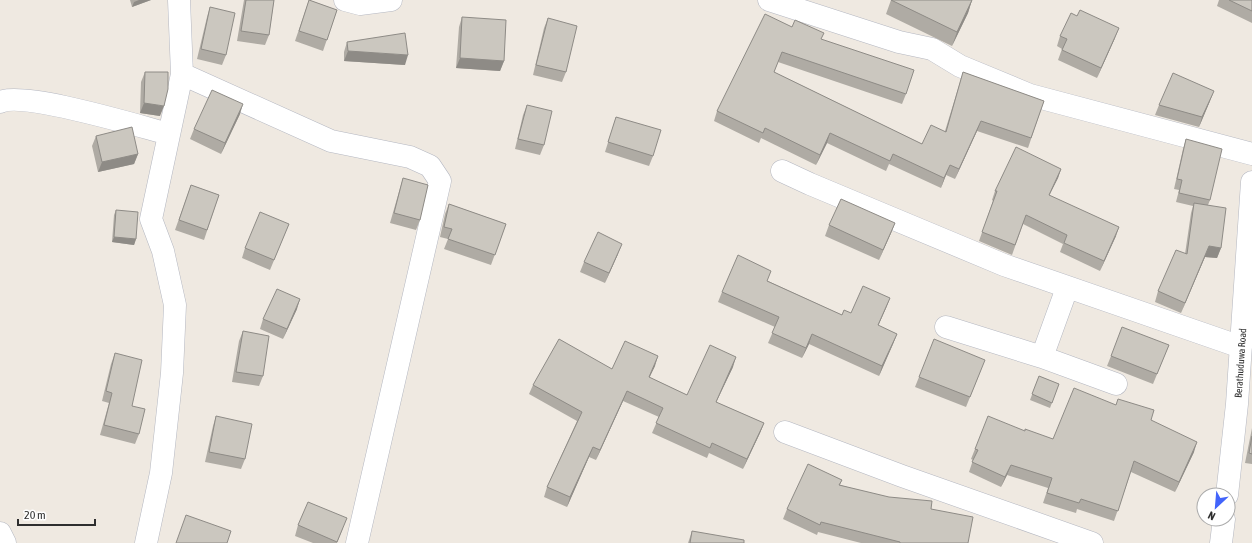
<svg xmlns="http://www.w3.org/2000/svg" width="1252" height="543" font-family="'Asap Condensed',sans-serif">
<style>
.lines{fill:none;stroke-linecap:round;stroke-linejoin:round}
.minor-casing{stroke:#b4b7c1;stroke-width:23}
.minor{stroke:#fff;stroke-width:22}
.wall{fill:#afaba4}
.shaded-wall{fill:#8e8b86}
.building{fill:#cbc7bf;stroke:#8e8b86}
.labels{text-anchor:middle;stroke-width:4;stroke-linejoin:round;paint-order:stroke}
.street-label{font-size:10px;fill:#2e2e2e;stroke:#fff}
</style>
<rect width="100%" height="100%" fill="#efe9e1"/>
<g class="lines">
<g class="minor-casing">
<path id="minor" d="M345 0 360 4 391 0
M769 0 899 42 932 49 960 66 1030 95 1252 154
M182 74 331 141 410 157 430 166 440 181 357 543
M0 102C24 91 138 126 169 134
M782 171 810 184 1004 265 1241 347
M946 327 1042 357 1116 384
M1042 357 1067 288
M785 432 902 476 1092 543
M1227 495 1237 404 1252 182
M0 533 5 543
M146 543 161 473 172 373 175 305 163 251 151 219 182 74 179 0
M1221 543 1224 519"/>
</g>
<use href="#minor" class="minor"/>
</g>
<path class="wall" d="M130 0H151L132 7Z
M244 0H274L269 35 265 45 237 41Z
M309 0 337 10 323 51 295 41Z
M891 0H972L968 13 952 46 886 14Z
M1219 0H1252V23L1217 6Z
M210 7 226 55 222 65 197 59 207 17Z
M462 17 504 61 500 71 456 68 459 27Z
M548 18 566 72 562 82 533 75 544 28Z
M792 27 822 40 906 94 902 104 778 62 774 72 922 144 945 131 960 82 963 72 1044 101 1028 148 977 131 955 179 946 175 941 188 889 164 886 171 827 143 816 165 761 138 759 143 714 121 717 111Z
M1060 36 1115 38 1097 78 1058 60 1062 49 1057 46Z
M347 42 405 65 344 61V52Z
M145 72 160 116 140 113 141 82Z
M1210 101 1199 127 1155 115 1159 105Z
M527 105 544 145 540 155 515 149 523 115Z
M240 114 221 154 190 139 194 129Z
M616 117 653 156 649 166 605 152Z
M96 136 138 154 134 164 98 172 92 146Z
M1186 139 1210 200 1208 205 1221 248 1217 258 1205 257 1181 313 1155 302 1158 291 1185 254 1191 213 1193 206 1176 202 1179 190 1174 189 1183 149Z
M1061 169 1058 178 1049 195 1116 236 1100 271 1060 252 1063 244 1023 224 1012 255 979 241 993 201 992 200 995 191Z
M403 178 420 220 416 230 390 223 400 188Z
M191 185 219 195 204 240 175 230Z
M449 204 506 224 491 265 444 249 448 239 440 237 445 214Z
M116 210 136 239 134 245 112 242 114 215Z
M895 223 891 233 879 260 825 236 829 225Z
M289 224 270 270 242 258 245 248Z
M618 254 605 283 580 272 584 262Z
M768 281 842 315 851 313 890 298 886 308 878 326 897 334 893 344 879 376 809 344 802 358 768 343 775 327 718 302 722 292Z
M297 309 283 339 260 329 263 319Z
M243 331 263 376 259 386 232 382 239 341Z
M1169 345 1153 384 1107 366 1111 356Z
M115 353 132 406 139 434 135 444 100 435 109 403 102 401 111 364Z
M655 366 649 377 687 395 733 367 716 402 764 423 760 433 743 469 709 453 707 458 652 433 659 417 623 401 596 460 589 457 567 507 544 497 547 487 577 421 529 394 533 385 612 369Z
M981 370 966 407 915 387 919 377Z
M1039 376 1059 384 1050 408 1030 400Z
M216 416 245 459 241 469 205 462 213 426Z
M1151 420 1194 452 1175 492 1131 472 1114 521 1077 509 1076 513 1043 503 1048 488 1007 475 1001 487 969 472 973 460 971 459 975 449 1025 431 1053 439Z
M1252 428V464L1245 463Z
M842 480 840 485 931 509 968 543H861L818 532 817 535 783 519 787 509Z
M298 525 343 528 337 543H313L295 536Z
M692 531 744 543H688Z"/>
<path class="shaded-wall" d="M139 0H151L132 7 134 2Z
M972 0 968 13 952 46 957 32Z
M1119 28 1115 38 1097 78 1101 68Z
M348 51 408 55 405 65 344 61Z
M460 58 504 61 500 71 456 68Z
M1214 91 1210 101 1199 127 1202 117Z
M144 103 164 106 160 116 140 113Z
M243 104 240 114 221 154 225 143Z
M981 121 977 131 955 179 959 169Z
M830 133 827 143 816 165 820 155Z
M138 154 134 164 98 172 102 162Z
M950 165 946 175 941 188 944 178Z
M1061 169 1058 178 1045 204 1049 195Z
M895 223 891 233 879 260 883 250Z
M1119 227 1116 236 1100 271 1104 261Z
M114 237 136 239 134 245 112 242Z
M622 244 618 254 605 283 609 273Z
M1209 246 1221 248 1217 258 1205 257 1181 313 1185 303Z
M890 298 886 308 874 335 878 325Z
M300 299 297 309 283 339 287 329Z
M812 334 809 344 802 358 806 348Z
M897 334 893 344 879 376 882 366Z
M658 356 655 366 645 387 649 377Z
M736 357 733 367 712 411Z
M627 391 623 401 596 460 600 450Z
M764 423 760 433 743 469 747 459Z
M1197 442 1194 452 1175 492 1179 482Z
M593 447 589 457 567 507 570 497Z
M1011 465 1007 475 1001 487 1005 477Z"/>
<path class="building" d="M246 0H274L269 35 241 31Z
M309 0 337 10 327 40 299 31Z
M891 0H972L957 32Z
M1229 0H1252V11Z
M210 7 235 13 226 55 201 49Z
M1080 10 1119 28 1101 68 1062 50 1067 39 1060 36 1071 13 1077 16Z
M765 14 792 27 795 20 824 33 821 39 914 70 906 94 782 52 774 72 922 144 931 125 946 132 963 72 1044 101 1031 138 981 121 959 169 950 165 944 178 893 154 890 161 830 133 820 155 765 128 763 133 717 111Z
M462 17 506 20 504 61 460 58Z
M548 18 577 26 566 72 536 65Z
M405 33 408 55 348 51 347 42Z
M145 72H168V89L164 106 144 103Z
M1173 73 1214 91 1202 117 1159 105Z
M212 90 243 104 225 143 194 129Z
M527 105 552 111 544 145 518 139Z
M616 117 661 130 653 156 608 142Z
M132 127 138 154 102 162 96 136Z
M1186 139 1222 149 1210 200 1179 193 1182 180 1177 179Z
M1016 147 1061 169 1049 195 1119 227 1104 261 1064 243 1067 235 1026 215 1015 245 982 232 997 191H995Z
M403 178 428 185 420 220 394 213Z
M191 185 219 195 207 230 179 220Z
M841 199 895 223 883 250 829 225Z
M1194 203 1226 208 1221 248 1209 246 1185 303 1158 291 1176 250 1187 254Z
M449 204 506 224 495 255 448 239 452 229 444 227Z
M116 210 138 212 136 239 114 237Z
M260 212 289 224 274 260 245 248Z
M598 232 622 244 609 273 584 262Z
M738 255 771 271 767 281 842 315 844 310 851 313 863 286 890 298 878 325 897 334 882 366 812 334 806 348 772 333 779 317 722 292Z
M277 289 300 299 287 329 263 319Z
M1122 327 1169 345 1157 374 1111 356Z
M243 331 269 336 263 376 236 372Z
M559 339 612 369 625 341 658 356 649 377 687 395 710 345 736 357 716 402 764 423 747 459 712 443 710 448 656 423 663 408 627 391 600 450 593 447 570 497 547 487 582 412 533 385Z
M934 339 985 360 970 397 919 377Z
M115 353 142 360 132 406 145 409 139 434 104 425 112 393 106 391Z
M1039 376 1059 384 1052 403 1032 394Z
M1074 388 1116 405 1118 399 1154 410 1151 420 1197 442 1179 482 1134 461 1118 511 1081 499 1079 503 1047 493 1052 478 1011 465 1005 477 972 462 978 450 975 449 988 416 1025 431V429L1053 439Z
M216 416 252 424 245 459 209 452Z
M1252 436V454L1249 453Z
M808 464 842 480 839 485 889 497 932 501 931 509 973 517 968 543H900V542L821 522 820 525 787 509Z
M308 502 347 518 337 542 298 525Z
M186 515 231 531 227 543H176Z
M692 531 744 540V543H690Z"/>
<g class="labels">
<g class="street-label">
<text transform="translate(1240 363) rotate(-86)" y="4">Berathuduwa Road</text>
</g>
</g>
<g transform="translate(1216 507) rotate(206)"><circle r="19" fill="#ffffff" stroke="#ababab"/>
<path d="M0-3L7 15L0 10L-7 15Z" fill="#4264fb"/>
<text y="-6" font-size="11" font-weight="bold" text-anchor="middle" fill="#2e2e2e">N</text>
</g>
<path d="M18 519v6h77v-6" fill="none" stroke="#2e2e2e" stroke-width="2"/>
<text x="24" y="519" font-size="12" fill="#2e2e2e" stroke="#ffffff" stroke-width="3" paint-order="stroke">20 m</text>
</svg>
